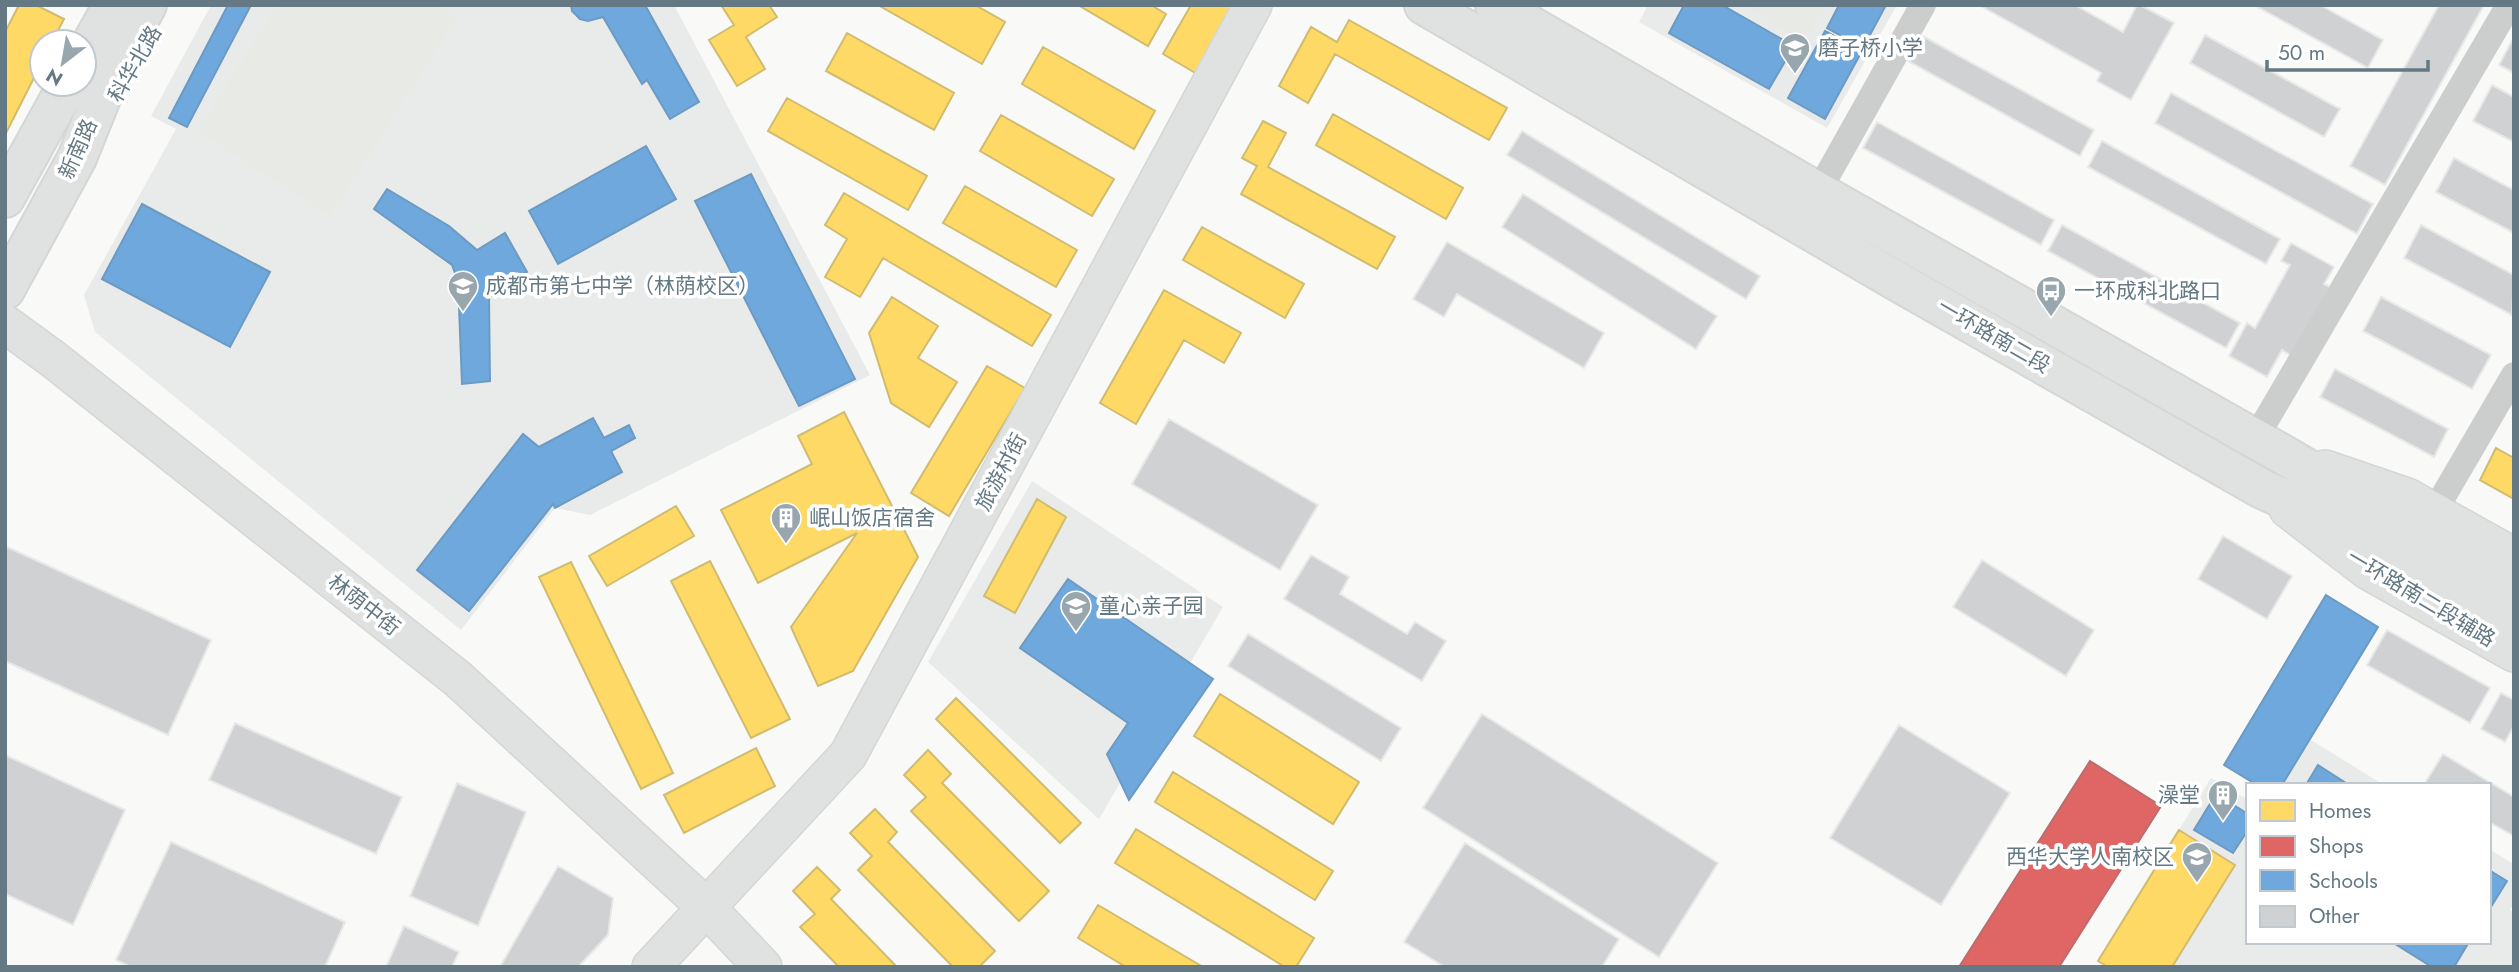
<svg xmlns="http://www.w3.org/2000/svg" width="2519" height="972" font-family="Jost,'Noto Sans SC',sans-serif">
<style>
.built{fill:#e9ebea}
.green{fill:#e8ebe5}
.homes{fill:#ffd966;stroke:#d0bc6f;stroke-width:2}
.shops{fill:#e06666;stroke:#bb6c6f;stroke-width:2}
.schools{fill:#6fa8dc;stroke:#6c9ac2;stroke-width:2}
.building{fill:#cfd1d2;stroke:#e8e8e8;stroke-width:2}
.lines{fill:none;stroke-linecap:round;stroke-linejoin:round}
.secondary-casing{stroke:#d5d6d6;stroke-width:40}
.primary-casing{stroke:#d5d6d6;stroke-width:42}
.street{stroke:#cccece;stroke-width:26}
.secondary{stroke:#e0e1e1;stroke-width:37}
.primary{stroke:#e0e1e1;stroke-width:38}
.labels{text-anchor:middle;stroke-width:7;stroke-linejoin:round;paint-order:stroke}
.poi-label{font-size:21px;fill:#647984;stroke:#fff;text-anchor:start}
.street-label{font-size:21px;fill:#647984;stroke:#fff}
</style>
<rect width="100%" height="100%" fill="#f9f9f8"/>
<path class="built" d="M211 5H674L870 375 590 515 555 508 461 630 95 332 84 295 176 129 151 116Z
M1648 5H1897L1827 128 1639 22Z
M1032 481 1223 607 1099 819 928 662Z
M2303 735 2384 785H2274Z
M2211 778 2248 800V942H2489V849L2514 864V904L2510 910 2514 913V967H2108L2098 961Z"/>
<path class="green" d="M277 5H437L457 18 330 216 197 131Z
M1742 5H1826L1805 43Z"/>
<path class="homes" d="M19 5H36L64 19 52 42H42V62L5 135V32Z
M721 5H769L777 17 746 37 765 69 737 86 709 40 734 25Z
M878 5H975L1005 22 982 64Z
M1078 5H1151L1166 14 1148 46Z
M1191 5H1237L1197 74 1163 54Z
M1349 20 1507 108 1489 140 1335 54 1308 103 1279 86 1311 27 1337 42Z
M847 33 954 93 934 130 826 71Z
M1043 47 1155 111 1134 149 1022 84Z
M787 98 927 176 908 210 768 131Z
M1333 114 1463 188 1446 219 1316 145Z
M1001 115 1114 179 1092 216 980 151Z
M1263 121 1286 133 1268 167 1395 237 1377 269 1241 194 1257 166 1242 158Z
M965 186 1077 250 1056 287 943 223Z
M844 193 1051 315 1032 346 883 258 860 297 825 277 847 239 825 225Z
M1202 227 1304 284 1285 318 1183 260Z
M1164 290 1241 333 1224 363 1184 340 1136 424 1100 403Z
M892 297 938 326 918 358 957 382 929 427 891 403 869 333Z
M987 366 1025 388 949 516 911 493Z
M844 412 918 557 853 671 818 686 791 627 857 533 758 583 721 510 812 464 798 436Z
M2496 448 2514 458V499L2480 480Z
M1037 499 1066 517 1015 613 984 596Z
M676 506 694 536 607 586 589 556Z
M710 561 790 719 751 738 671 581Z
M571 562 673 773 641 789 539 577Z
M1220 694 1359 782 1333 824 1194 736Z
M956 698 1081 823 1060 843 936 719Z
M756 748 775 786 684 833 664 795Z
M928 750 951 774 942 783 1049 891 1019 921 911 811 926 797 904 775Z
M1173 772 1333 871 1315 900 1155 802Z
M875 809 897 832 888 842 995 951 979 967H953L858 870 872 856 850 833Z
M1136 829 1314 938 1296 967H1285L1115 863Z
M2179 830 2235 865 2172 967H2108L2098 961Z
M817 867 840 890 831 899 897 967H839L800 927 815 914 793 891Z
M1098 905 1203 967H1126L1078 938Z"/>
<path class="shops" d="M2090 761 2161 806 2059 967H1959Z"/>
<path class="schools" d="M228 5H251L187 127 169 118Z
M571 5H645L699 102 670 119 647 80 642 84 603 17 588 21 580 19 572 11Z
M1684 5H1722L1794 46 1769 89 1669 33Z
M1839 5H1886L1863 48 1827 28Z
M1825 31 1862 51 1825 119 1788 98Z
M646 146 676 199 558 264 529 211Z
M751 174 855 379 799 406 695 201Z
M387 189 449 226 477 250 505 233 527 272 489 297 490 381 462 384 458 281 452 265 374 209Z
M142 204 270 272 230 347 102 279Z
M593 418 604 438 629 425 635 438 611 451 622 472 555 508 553 504 469 611 417 570 523 434 539 447Z
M1068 579 1213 679 1129 800 1107 754 1128 723 1020 648Z
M2326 595 2378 627 2282 785H2257L2224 765Z
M2318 765 2349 785H2306Z
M2216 794 2248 814V830L2233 853 2194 830Z
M2489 870 2507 881 2489 910Z
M2392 942H2469L2454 967H2432Z"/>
<path class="building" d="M1979 5H2075L2123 32 2137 5H2140L2174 23 2131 100 2097 81 2101 73Z
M2254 5H2320L2383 40 2368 68Z
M2439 5H2484L2385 185 2350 166Z
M1917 33 2094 130 2080 156 1903 58Z
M2205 35 2340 109 2324 137 2190 63Z
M2514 37V73L2499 65Z
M2492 85 2514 97V142L2473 121Z
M2171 93 2373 204 2357 234 2155 123Z
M1877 122 2054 220 2041 245 1863 148Z
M1522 131 1760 276 1746 299 1507 155Z
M2102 141 2280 239 2266 264 2088 167Z
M2454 158 2514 190V233L2436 192Z
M1523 194 1717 316 1696 349 1502 227Z
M2062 225 2240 323 2226 348 2048 251Z
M2421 225 2514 275 2512 315 2404 258Z
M1447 242 1604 333 1584 368 1457 294 1444 317 1413 299Z
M2291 243 2334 267 2324 284 2330 287 2292 356 2282 350 2267 377 2229 356 2247 323 2255 328 2290 265 2281 261Z
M2381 297 2491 355 2472 389 2363 331Z
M2335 369 2448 429 2434 457 2320 397Z
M1169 419 1318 505 1280 570 1132 484Z
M2223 536 2292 576 2267 619 2198 579Z
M7 547 211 640 168 735 5 661V552Z
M1311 555 1349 577 1340 594 1407 634 1415 622 1446 641 1422 681 1284 599Z
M1982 560 2094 630 2066 676 1953 607Z
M2387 630 2490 688 2470 723 2367 665Z
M1248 634 1401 728 1381 761 1228 666Z
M2501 693 2514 700V726L2505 742 2481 729Z
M1482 714 1718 863 1659 957 1423 808Z
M235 723 402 797 376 854 209 780Z
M1899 725 2010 793 1941 905 1830 838Z
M2443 754 2514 797V836L2489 822V785L2425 783Z
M5 755 125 810 73 925 5 894Z
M457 783 526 812 478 926 410 896Z
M171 842 345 922 325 967H131L116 960Z
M1465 843 1619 939 1602 967H1445L1404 942Z
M558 866 613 898 608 935 578 967H500Z
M404 926 459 952 452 967H386Z"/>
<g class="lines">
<g class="secondary-casing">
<path id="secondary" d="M5 324 53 359 458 679 706 907 763 967
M2325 469 2407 497 2514 557
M2288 509 2367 570 2514 653
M651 967 848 755 1253 5"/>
</g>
<g class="primary-casing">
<path id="primary" d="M1424 5 1895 280 2262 489 2359 532 2514 622
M1495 5 1818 192 2284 455 2514 590
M84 57 113 5
M5 198 68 84
M5 290 77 158 114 66 147 5"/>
</g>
<path class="street" d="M1818 192 1923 5
M2255 439 2509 5
M2434 512 2514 375"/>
<use href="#secondary" class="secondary"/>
<use href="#primary" class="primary"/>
</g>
<defs>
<g id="school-pin" transform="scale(1.575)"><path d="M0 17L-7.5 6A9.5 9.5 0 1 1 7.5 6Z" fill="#98a6ad" stroke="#fff"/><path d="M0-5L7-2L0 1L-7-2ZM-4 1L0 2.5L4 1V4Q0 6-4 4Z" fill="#fff"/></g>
<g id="bus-pin" transform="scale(1.575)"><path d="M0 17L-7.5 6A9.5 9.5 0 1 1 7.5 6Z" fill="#98a6ad" stroke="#fff"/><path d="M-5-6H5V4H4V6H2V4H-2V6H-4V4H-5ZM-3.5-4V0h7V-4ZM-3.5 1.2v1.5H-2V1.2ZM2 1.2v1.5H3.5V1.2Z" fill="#fff"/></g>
<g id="building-pin" transform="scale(1.575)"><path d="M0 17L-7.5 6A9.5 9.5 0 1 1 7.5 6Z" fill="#98a6ad" stroke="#fff"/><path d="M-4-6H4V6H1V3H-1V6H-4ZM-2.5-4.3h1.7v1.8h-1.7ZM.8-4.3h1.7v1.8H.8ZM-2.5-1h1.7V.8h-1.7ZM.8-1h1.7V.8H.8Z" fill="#fff"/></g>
<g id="university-pin" transform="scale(1.575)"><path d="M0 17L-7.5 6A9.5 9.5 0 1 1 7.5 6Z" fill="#98a6ad" stroke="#fff"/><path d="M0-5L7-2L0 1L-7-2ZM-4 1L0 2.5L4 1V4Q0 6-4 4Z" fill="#fff"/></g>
</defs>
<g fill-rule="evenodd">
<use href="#school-pin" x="1795" y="48"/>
<use href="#school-pin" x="463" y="286"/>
<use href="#bus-pin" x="2051" y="291"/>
<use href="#building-pin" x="786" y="518"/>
<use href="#school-pin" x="1076" y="606"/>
<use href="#building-pin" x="2223" y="795"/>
<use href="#university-pin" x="2197" y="857"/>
</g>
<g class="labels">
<g class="poi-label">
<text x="1818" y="55">磨子桥小学</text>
<text x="486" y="293">成都市第七中学（林荫校区）</text>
<text x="2074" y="298">一环成科北路口</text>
<text x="809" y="525">岷山饭店宿舍</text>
<text x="1099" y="613">童心亲子园</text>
<text x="2200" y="802" text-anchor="end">澡堂</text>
<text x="2174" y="864" text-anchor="end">西华大学人南校区</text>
</g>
<g class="street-label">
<text transform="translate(135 64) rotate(-60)" y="7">科华北路</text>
<text transform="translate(78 149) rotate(-66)" y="7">新南路</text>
<text transform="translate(1994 336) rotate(30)" y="7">一环路南二段</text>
<text transform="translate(1001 472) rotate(-62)" y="7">旅游村街</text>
<text transform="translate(2421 598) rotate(31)" y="7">一环路南二段辅路</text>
<text transform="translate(364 605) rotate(38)" y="7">林荫中街</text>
</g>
</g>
<rect width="2519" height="972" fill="none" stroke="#647984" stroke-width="14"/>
<rect x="2246" y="783" width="245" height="161" fill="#ffffff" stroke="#c1c9ce" stroke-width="2"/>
<rect x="2260" y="800" width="35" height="21" fill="#ffd966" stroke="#c1c9ce" stroke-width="2"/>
<text x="2309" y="818" font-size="21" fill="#647984">Homes</text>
<rect x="2260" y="836" width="35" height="21" fill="#e06666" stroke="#c1c9ce" stroke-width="2"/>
<text x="2309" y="853" font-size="21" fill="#647984">Shops</text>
<rect x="2260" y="870" width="35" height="21" fill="#6fa8dc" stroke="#c1c9ce" stroke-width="2"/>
<text x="2309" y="888" font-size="21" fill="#647984">Schools</text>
<rect x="2260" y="906" width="35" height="21" fill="#cfd1d2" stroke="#c1c9ce" stroke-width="2"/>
<text x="2309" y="923" font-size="21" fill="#647984">Other</text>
<g transform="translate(63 63) rotate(211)"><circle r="33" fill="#ffffff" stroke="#c1c9ce" stroke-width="2"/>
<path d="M0-5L12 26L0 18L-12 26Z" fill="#98a6ad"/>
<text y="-10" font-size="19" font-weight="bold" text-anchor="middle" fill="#647984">N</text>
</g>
<path d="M2267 60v10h161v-10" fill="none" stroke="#647984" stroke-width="3.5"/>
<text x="2278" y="60" font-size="21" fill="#647984" stroke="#ffffff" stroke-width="5" paint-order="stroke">50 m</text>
</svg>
